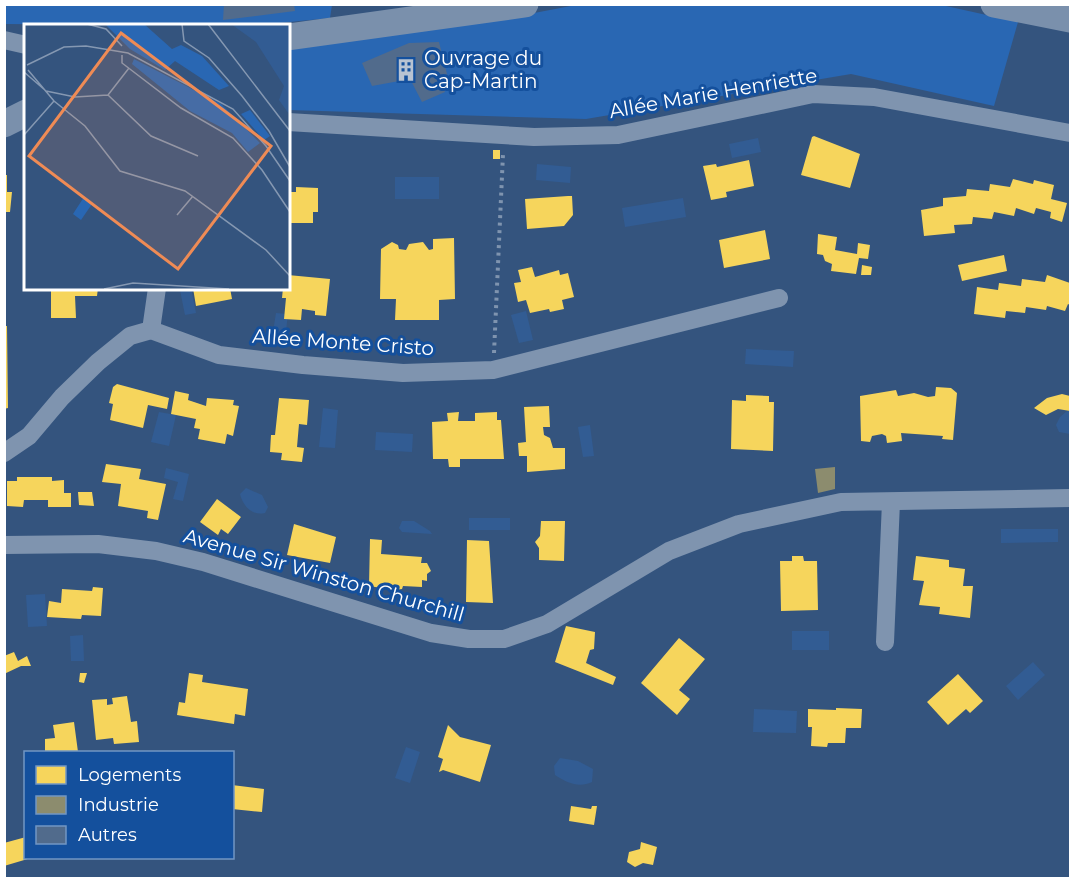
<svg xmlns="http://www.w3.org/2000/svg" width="1075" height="883" font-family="Montserrat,sans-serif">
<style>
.green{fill:#2967b3}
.water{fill:#325c93}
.homes{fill:#f6d55c}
.industry{fill:#8c8c6e}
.building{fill:#516b8c}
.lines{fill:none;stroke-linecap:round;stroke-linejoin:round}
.path{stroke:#7f94af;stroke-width:4;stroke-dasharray:3 4.5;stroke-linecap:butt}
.street{stroke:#7f94af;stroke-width:18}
.secondary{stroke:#7a90ac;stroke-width:27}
.labels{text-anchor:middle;stroke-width:6;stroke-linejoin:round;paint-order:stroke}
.poi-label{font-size:20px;fill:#fff;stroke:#14509d;text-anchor:start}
.street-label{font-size:20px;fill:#fff;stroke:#14509d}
.inset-road{fill:none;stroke:#8598b2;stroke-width:1.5}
.view{fill:#ef8b55;fill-opacity:0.15;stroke:#ef8b55;stroke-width:3}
.inset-edge{fill:none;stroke:#fff;stroke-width:3}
</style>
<rect width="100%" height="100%" fill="#34547e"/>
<path class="green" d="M937 4 1018 22 994 106 851 74 586 119 288 110V48L498 20 576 5Z
M4 5H332L330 18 249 26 5 24Z"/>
<path class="water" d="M758 138 761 152 732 158 729 144Z
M537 164 571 167 570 183 536 180Z
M395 177H439V199H395Z
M683 198 686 217 625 227 622 208Z
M191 288 196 313 185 315 180 290Z
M526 311 533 340 519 343 511 315Z
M276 313 288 314 285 339 272 338Z
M746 349 794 351 793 367 745 364Z
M323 408 338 410 335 448 319 447Z
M1067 411H1070V434L1059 432 1056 425 1060 417Z
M159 412 176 415 169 446 151 442Z
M590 425 594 456 583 457 578 427Z
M376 432 413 434 412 452 375 450Z
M166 468 189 474 183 501 173 499 178 482 164 478Z
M246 488 262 495 268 507 265 513C252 516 243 506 240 494Z
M469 518H510V530H469Z
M402 521H414L430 531 432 534 402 532 399 528Z
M1001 529H1058V542L1001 543Z
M45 594 47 626 28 627 26 595Z
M792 631H829V650H792Z
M83 635 84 661H71L70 636Z
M1033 662 1045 675 1018 700 1006 686Z
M754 709 797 711 796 733 753 732Z
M406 747 420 752 410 783 395 778Z
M560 758 578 761 593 769 592 782C579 788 567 783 555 775L554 766Z"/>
<path class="homes" d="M814 136 860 154 850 188 801 175 812 137Z
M493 150H500V159H493Z
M749 160 754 186 726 192 727 197 711 200 703 166 716 164 717 167Z
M4 175H7V192H12L10 212H4Z
M1013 179 1033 184 1034 180 1054 185 1051 199 1067 203 1062 222 1050 218 1051 212 1036 208 1034 214 1016 208 1014 216 994 212 992 219 973 217 972 224 954 225 955 233 924 236 921 210 943 206V198L966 196 967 189 989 191 990 184 1010 187Z
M296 187 318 188V212H313V223H288V192H296Z
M568 196H572L573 215 564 226 527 229 525 199Z
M765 230 770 259 724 268 719 240Z
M818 234 837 237 835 250 857 254 858 243 870 245 868 259 859 258 856 274 831 271 832 264 825 261 823 255 817 254Z
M454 238 455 299 439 300V320H395L396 299H380L381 249 392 242 398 245 399 249 406 250 409 244 423 242 429 250 433 249V239Z
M1004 255 1007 271 962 281 958 265Z
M862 265 872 267 871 275H861Z
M532 267 535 277 559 270 560 275 568 273 574 297 562 300 564 309 550 312 549 309 530 313 526 300 518 302 514 283 521 282 518 270Z
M288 275 330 279 326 316 315 315V311L302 309 301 320 284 319 286 298H282L283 288H288Z
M1047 275 1070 283V305L1068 304 1065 311 1047 306 1046 310 1026 307 1025 313 1006 311 1005 318 974 314 977 287 998 290 999 283 1021 286 1022 279 1045 282Z
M51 288H98L97 296H75L76 318H51Z
M193 288H230L232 299 196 306Z
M4 326H7L8 408 4 409Z
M117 384 169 398 167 409 148 405 143 428 110 420 113 404 109 403 113 387Z
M936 387 951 388 957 393 953 440 942 439 943 436 901 433 902 441 887 443 886 436 882 434 872 436 870 442 861 441 860 396 896 390 898 396 914 393 928 397 935 396Z
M175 391 189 394 188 400 206 406 207 398 234 400 233 405 239 406 233 436 227 434 225 444 198 439 200 429 194 428 196 419 171 414Z
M1062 394 1070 396V411L1058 409 1046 415 1034 408 1047 398Z
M746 395 769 396V402H774L773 451 731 449 732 400 746 401Z
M279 398 309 400 307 425 299 424 297 447 304 448 302 462 281 460 282 453 270 452 271 435H275Z
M549 406 550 427H543L544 435 550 438 553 448H565V469L527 472V456H519L518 443 526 442 524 407Z
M459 412 458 421H475V413L497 412V420H501L504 459H460V467H449L448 459H433L432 422 448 421 447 413Z
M106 464 141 469 139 479 166 484 158 520 147 518 148 511 118 506 121 484 102 482Z
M17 477H52V481L64 480V493H71V507H48V500H24L23 507 7 506V481H17Z
M78 492H92L94 506 79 505Z
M217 499 241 517 228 534 221 529 218 535 200 522Z
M541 521H565L564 561 539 560V548L535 542 540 536Z
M294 524 336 537 330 563 287 555Z
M370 539 382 540 381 554 422 557 421 563H427L431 571 427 574V581L422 580V587L403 586 402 589 394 590 369 586Z
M467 540 489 541 493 603 466 602Z
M792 556H803L804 561H817L818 610 781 611 780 561H792Z
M916 556 949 560V567L965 569 963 586H973L970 618 939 614 940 607 919 605 924 581 913 580Z
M93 587 103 588 101 616 82 615 81 619 47 617 49 601 61 603 62 589 92 591Z
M566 626 595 632 594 649 590 650 586 663 616 677 613 685 555 662Z
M679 638 705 659 679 690 690 699 677 715 641 683Z
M14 652 18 661 27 656 31 666H21L4 674V656Z
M80 673H87L84 683 79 682Z
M189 673 203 675 202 682 248 689 245 716 235 714 234 724 177 715 179 702 185 703Z
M958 674 983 701 970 713 966 709 948 725 927 702Z
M127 696 131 722 137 721 139 742 114 744 113 738 96 740 92 700 107 699V705L113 704 112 698Z
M836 708 862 709 861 728H846L845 743H828L827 747 811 746 812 727H808V709L836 710Z
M74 722 78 752H45V739L55 738 53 725Z
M448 725 460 737 491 745 480 782 443 770 439 772 443 759 438 757Z
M232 785 264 789 262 812 232 809Z
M571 806 591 809 592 806H597L594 825 569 821Z
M26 837V858H31L4 866V843Z
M641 842 657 847 653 865 643 863 635 867 627 862 629 852 640 849Z"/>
<path class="industry" d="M835 467V489L818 493 815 469Z"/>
<path class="building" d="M224 4H294L295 11 223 20Z
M439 42 448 78 442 83 445 92 422 102 410 79 372 86 362 63 409 43Z"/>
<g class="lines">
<path class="path" d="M494 353 503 154"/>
<path class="street" d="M4 40 26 45
M288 122 534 137 618 135 813 94 874 97 1070 133
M151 330 219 355 303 365 403 373 493 370 779 298
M151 330 157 288
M4 453 29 436 62 397 98 362 130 336 151 330
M4 545 98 544 156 551 203 562 431 633 469 639H504L547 624 669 551 739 524 841 502 1070 498
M885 642 891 502"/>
<path class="secondary" d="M994 4 1070 19
M288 37 525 4
M4 124 26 113"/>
</g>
<defs>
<g id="building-bare" transform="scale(1.8)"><path d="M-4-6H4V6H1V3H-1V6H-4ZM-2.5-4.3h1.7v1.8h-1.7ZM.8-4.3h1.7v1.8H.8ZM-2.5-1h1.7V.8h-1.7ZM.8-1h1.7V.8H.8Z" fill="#b8c3d2" stroke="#14509d" stroke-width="2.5" paint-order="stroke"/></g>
</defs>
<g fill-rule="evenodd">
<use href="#building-bare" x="406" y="70"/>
</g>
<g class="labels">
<g class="poi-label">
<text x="424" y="65">Ouvrage du<tspan x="424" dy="23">Cap-Martin</tspan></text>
</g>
<g class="street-label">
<text transform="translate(713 93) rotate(-10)" y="7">Allée Marie Henriette</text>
<text transform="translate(343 342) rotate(4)" y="7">Allée Monte Cristo</text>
<text transform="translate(324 575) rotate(16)" y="7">Avenue Sir Winston Churchill</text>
</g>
</g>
<g transform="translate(24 24)">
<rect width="266" height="266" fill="#34547e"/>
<path d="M81 0H120L148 25 157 21 178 32 205 62 195 66 151 37 141 46 106 25ZM110 35 197 80 236 119 224 128 208 109 166 87 108 40ZM226 86 246 112 240 116 217 90ZM60 173 68 180 57 196 49 190Z" fill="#2967b3"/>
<path d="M207 0H265V90L255 76 260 62 232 18Z" fill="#325c93"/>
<path class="inset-road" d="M63 0 82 5 98 22M158 0 160 17 185 34 218 72 245 107 266 143M184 0 266 107M98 31V39L157 84 209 114 238 146 266 188M3 41 40 23 62 22 104 29 209 85 242 122 266 157M4 46 30 77 61 102 96 147 161 167 242 226 266 252M0 48 22 67M22 67 51 73 84 71M84 71 127 112 174 132M84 71 105 44M0 111 30 77M153 191 169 172M80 265 109 259 205 265"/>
<path class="view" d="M97 9 247 122 154 245 5 132Z"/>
<rect width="266" height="266" class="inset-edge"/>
</g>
<rect width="1075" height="883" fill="none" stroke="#ffffff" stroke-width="12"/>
<rect x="24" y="751" width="210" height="108" fill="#14509d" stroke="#7296c4" stroke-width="1.5"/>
<rect x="36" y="766" width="30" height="18" fill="#f6d55c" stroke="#7296c4" stroke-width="1.5"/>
<text x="78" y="781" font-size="18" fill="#ffffff">Logements</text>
<rect x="36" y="796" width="30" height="18" fill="#8c8c6e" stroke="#7296c4" stroke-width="1.5"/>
<text x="78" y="811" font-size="18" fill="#ffffff">Industrie</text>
<rect x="36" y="826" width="30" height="18" fill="#516b8c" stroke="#7296c4" stroke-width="1.5"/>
<text x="78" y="841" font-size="18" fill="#ffffff">Autres</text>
</svg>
